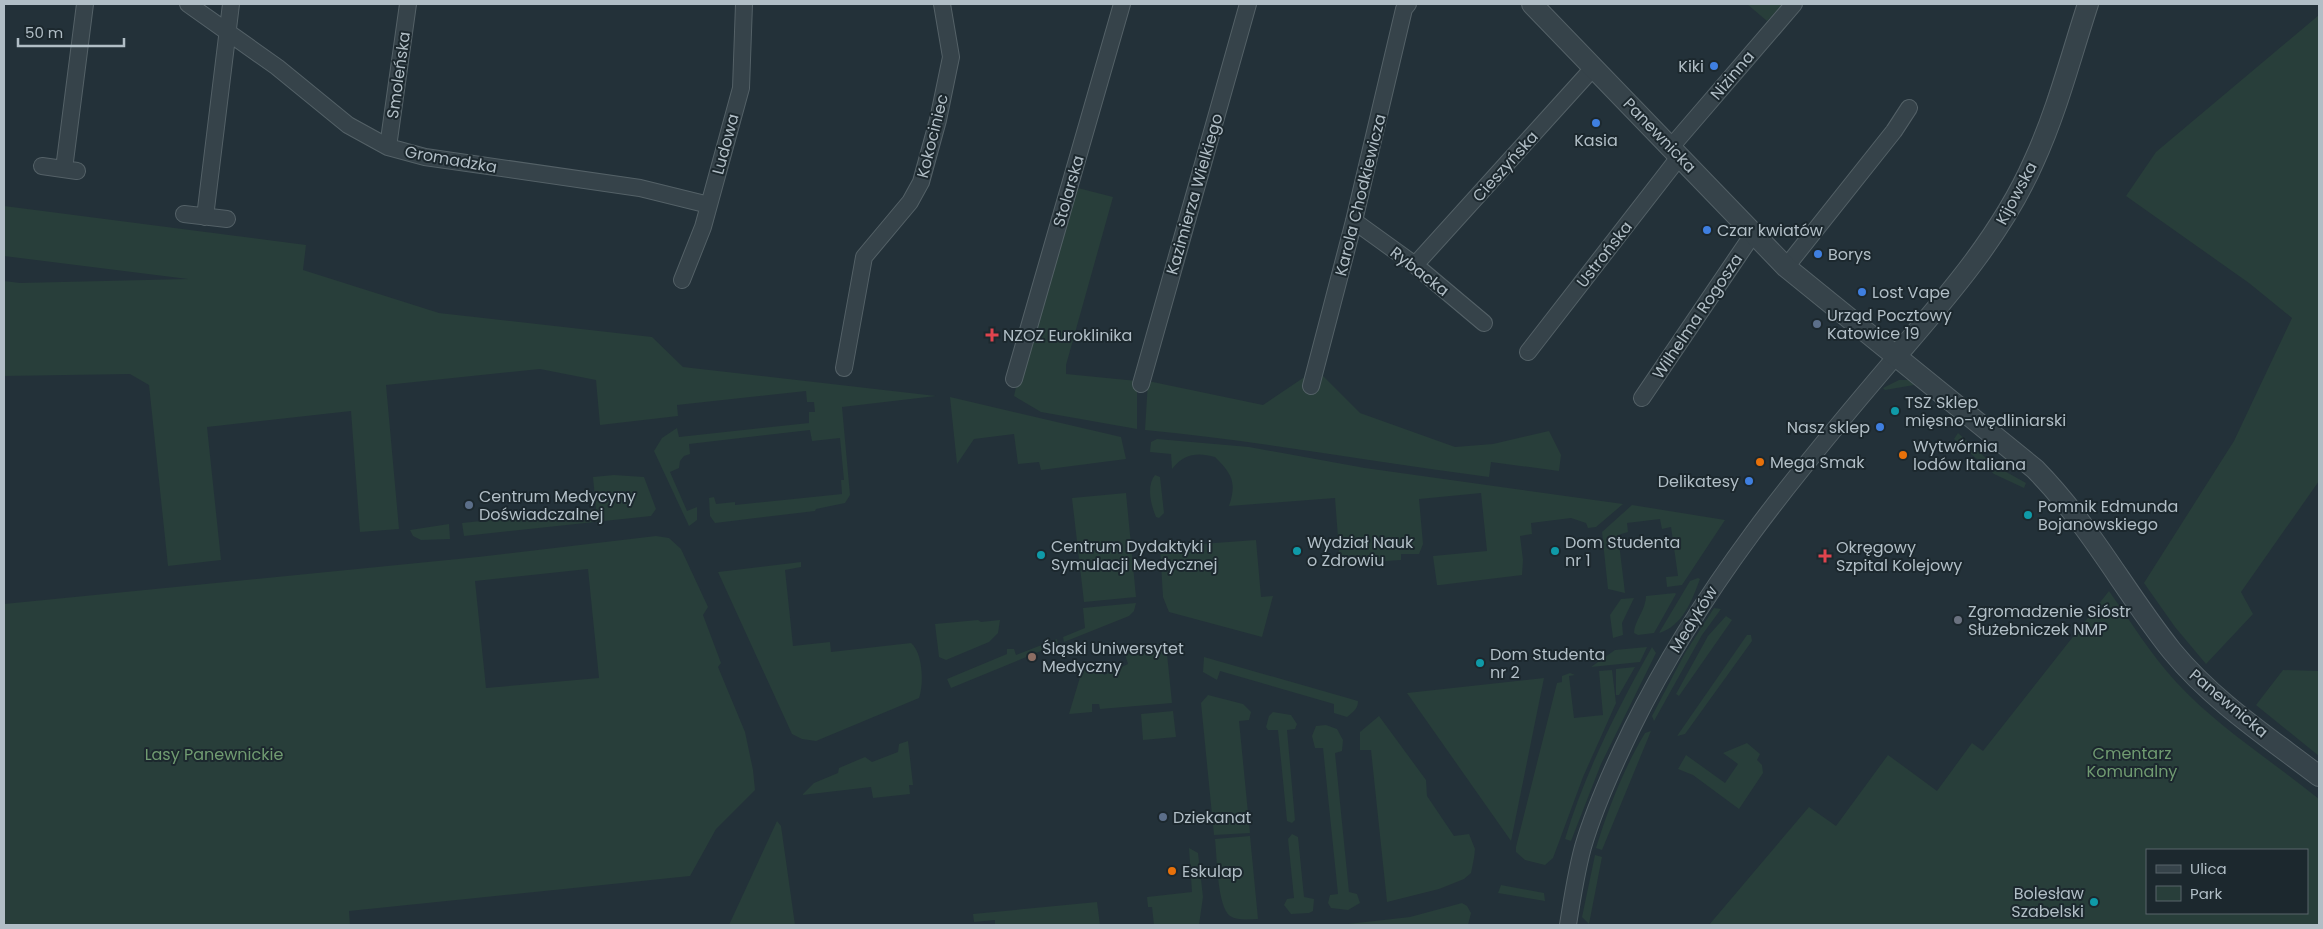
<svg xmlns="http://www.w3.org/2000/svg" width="2323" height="929" font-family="Poppins,sans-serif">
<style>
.green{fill:#283e3a;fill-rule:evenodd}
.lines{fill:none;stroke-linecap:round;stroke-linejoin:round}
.minor-casing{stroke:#546167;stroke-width:18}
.tertiary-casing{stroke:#546167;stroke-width:22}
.minor{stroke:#36434a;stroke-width:16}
.tertiary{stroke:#36434a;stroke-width:20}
.shop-dot{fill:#3f7fe0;stroke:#1c282e;stroke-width:2}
.service-dot{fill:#5c6f8a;stroke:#1c282e;stroke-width:2}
.health-dot{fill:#e0444e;stroke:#1c282e;stroke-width:2}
.culture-dot{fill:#0f9aa8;stroke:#1c282e;stroke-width:2}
.food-dot{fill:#e8710a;stroke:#1c282e;stroke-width:2}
.worship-dot{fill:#6b7280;stroke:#1c282e;stroke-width:2}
.education-dot{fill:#8d6e63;stroke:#1c282e;stroke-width:2}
.labels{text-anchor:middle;stroke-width:4;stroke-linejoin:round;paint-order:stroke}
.poi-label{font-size:16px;fill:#b1bec6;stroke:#1c282e;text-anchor:start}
.street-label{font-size:16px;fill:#b1bec6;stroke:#1c282e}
.park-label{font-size:16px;fill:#709b71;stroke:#1c282e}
</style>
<rect width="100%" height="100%" fill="#233139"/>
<path class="green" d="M1747 4H1783L1767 21Z
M2319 15V481L2241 592 2253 614 2206 664 2175 627 2144 583 2234 441 2292 318 2249 283 2126 196 2156 152Z
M1074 187 1113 197 1066 365V374L1137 381V429L1041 412 1014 396 1018 378 1049 289Z
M4 206 306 245 303 270 439 313 652 337 683 367 936 396 842 407 850 495 845 503 816 509 815 511 715 523 710 516 709 498 714 497 716 504 735 502V505L842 494 841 480H844L840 438 812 441 810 430 689 444 690 454 684 456 680 461 679 468 670 472 687 511 697 507V520L689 526 654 451 662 438 677 428 679 437 809 423V412H815L814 402H807L806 391 677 405 678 416 600 425 596 380 540 369 386 385 399 529 360 532 351 411 207 427 221 560 168 566 149 385 130 374 4 376V281L20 283 188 279 4 256Z
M1306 376H1323L1360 413 1455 447 1493 444 1549 431 1561 455 1559 471 1491 462 1489 477C1374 462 1260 441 1145 430L1148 381 1263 405Z
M1899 380H1909L1914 385 1885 390 1883 388Z
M950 397 1121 437 1126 459 1041 470 1039 462 1018 464 1014 434 974 439 957 464Z
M1958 433 1987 459 1985 463 1996 471 1999 468 2026 483 2024 488 1994 474 1954 439Z
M1157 439 1249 447 1365 468 1623 504 1596 527 1588 528 1586 523 1571 518 1531 523 1532 534 1520 536 1523 560 1522 575 1440 585H1437L1433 556 1487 551 1481 493 1419 499 1423 544 1419 554H1401V560L1340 564 1335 498 1229 506C1237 482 1232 474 1215 457 1197 452 1184 454 1172 469L1171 454 1150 452 1151 442Z
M614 475 644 477 656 509 651 516 464 536 462 523 596 509 593 477Z
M1155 475 1160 477 1164 513 1159 518 1156 517C1151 505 1146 486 1155 475Z
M1126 493 1136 597 1084 602 1072 498Z
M1632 505 1725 520 1682 585 1667 587 1666 577 1678 576 1671 527 1662 529 1660 519 1627 523 1628 532 1618 535 1625 593 1608 589 1602 532Z
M449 524 450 539 421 540 413 536 410 530Z
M656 536 669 538 681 549 708 607 703 615 721 663 718 667 745 732 753 770 755 790 716 829 690 876 349 911 350 925H4V604L478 557ZM588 569 599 678 486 688 475 581Z
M1256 540 1261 597 1273 596 1262 637 1169 612 1163 597 1160 547Z
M801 562V567L785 570 793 646 830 642 831 652 911 643C923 653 924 684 919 698L816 741 802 739 792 734 718 572Z
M1698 578 1700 579C1692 600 1683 626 1659 633L1690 581Z
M2109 591C2131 622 2151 655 2177 683 2219 728 2272 761 2319 799V925H1709L1809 807 1836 826 1888 755 1937 791 1972 743 1983 751ZM2147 850H2307V913H2147Z
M1675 593 1676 594 1654 633 1638 635 1634 633C1634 621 1646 610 1646 596Z
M1634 598 1622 623 1623 635 1613 638 1610 615 1621 599Z
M1136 603 1134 611 1129 616 1064 642 1063 637 1085 628 1083 608Z
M1714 608 1721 609 1702 635 1654 721 1652 716 1685 653Z
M1726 616 1732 620 1679 696 1676 694 1708 636Z
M978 620 981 622 1000 620 998 633 989 642 946 660 939 657 935 624Z
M1747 635H1751L1752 641 1685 734 1677 736Z
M1057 639 1058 644 951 688 947 679 1007 654V649H1014L1016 655Z
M1166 644 1172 703 1100 709 1099 704H1092V712L1069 714 1081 674 1086 665 1098 662 1104 675 1128 664 1124 651 1145 645Z
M1647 647 1640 662 1591 667 1615 650Z
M1652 647 1656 653 1601 764 1571 841 1565 839C1585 772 1618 708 1652 647Z
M1204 657 1358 701C1358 709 1353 712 1347 717L1334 713V704L1220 671 1217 680 1203 672Z
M1635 667 1619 695H1616V669Z
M1612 670 1616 703 1583 777 1553 858 1545 865 1525 860 1516 852V847L1557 683 1562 682V676L1570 673 1575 675 1569 676 1574 718 1603 715 1599 671Z
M2283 670 2319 671V756L2256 705Z
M1544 678 1511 841 1407 693Z
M1208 695 1243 704 1251 712 1249 720 1239 721 1250 833 1214 835 1201 703Z
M1173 711 1176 737 1143 740 1141 714Z
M1273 712 1291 715 1297 724 1295 729 1287 730 1295 820 1292 823 1287 821 1278 730H1268L1266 727 1269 716Z
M1379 716 1426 780 1427 796 1454 836 1469 834 1475 849 1474 858 1471 873 1464 879 1439 889 1387 902 1371 750H1360V732Z
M1326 725 1337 729 1343 740 1342 751 1335 753 1349 892 1357 894 1360 903 1348 910 1331 908 1328 903 1330 895 1338 894 1323 748H1315L1312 736 1316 726Z
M1651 731 1602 850 1596 848C1608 809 1624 768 1645 733Z
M908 741 913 785H909L910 794 873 798 871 787 802 795 814 783 838 773 839 768 865 757 872 762 898 752 899 744Z
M1747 743 1760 754 1757 760 1762 765 1763 773 1739 809 1693 775 1678 769 1686 755 1725 783 1738 764 1723 753Z
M777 821 781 826 795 925H729Z
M1292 834 1298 837 1304 897 1314 899 1313 911 1309 913 1291 914 1284 905 1287 899 1294 898 1288 839Z
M1250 836 1258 919C1249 919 1238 921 1230 916 1217 906 1217 856 1215 839Z
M1189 848 1198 853 1203 897 1199 925H1154L1152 907H1148L1147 897 1192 892Z
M1595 855 1602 857 1589 924 1582 917Z
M1501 885 1544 893 1545 901 1498 893Z
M1097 902 1100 925H995V920L974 922 973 914Z
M1462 903 1467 906 1471 913 1468 925H1339L1410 917Z"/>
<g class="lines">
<g class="minor-casing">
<path id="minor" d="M188 4 277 67 348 125 388 147 425 157 640 188 709 205
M388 147 408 4
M1671 147 1794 4
M42 166 77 171
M64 169 85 4
M184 214 227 219
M205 217 231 4
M1354 221 1415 265 1484 323
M1415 265 1594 67
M1786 267 1894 131 1909 108
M682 280 703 227 741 88 744 4
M1528 352 1680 156
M844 368 864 257 910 202 921 182 938 120 951 57 942 4
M1014 379 1122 4
M1141 384 1248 4
M1311 386 1354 221 1404 9 1408 4
M1642 398 1753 234
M1568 925C1572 899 1576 873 1583 847 1595 806 1613 767 1632 728 1701 588 1796 473 1897 355"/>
</g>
<g class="tertiary-casing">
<path id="tertiary" d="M1532 4 1786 267 2035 469C2091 526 2124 591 2172 651 2213 701 2268 737 2319 776
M1897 355C1948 296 2002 234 2034 161 2057 111 2071 56 2088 4"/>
</g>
<use href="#minor" class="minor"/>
<use href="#tertiary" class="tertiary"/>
</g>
<g class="shop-dot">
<circle cx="1714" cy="66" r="5"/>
<circle cx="1596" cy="123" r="5"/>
<circle cx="1707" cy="230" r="5"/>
<circle cx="1818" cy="254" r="5"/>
<circle cx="1862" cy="292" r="5"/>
<circle cx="1880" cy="427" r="5"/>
<circle cx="1749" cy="481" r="5"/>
</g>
<g class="service-dot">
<circle cx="1817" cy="324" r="5"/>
<circle cx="469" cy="505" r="5"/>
<circle cx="1163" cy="817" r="5"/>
</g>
<g class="health-dot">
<path d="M989.5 327.5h5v5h5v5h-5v5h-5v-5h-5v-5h5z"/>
<path d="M1822.5 548.5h5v5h5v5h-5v5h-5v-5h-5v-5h5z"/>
</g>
<g class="culture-dot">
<circle cx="1895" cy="411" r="5"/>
<circle cx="2028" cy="515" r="5"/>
<circle cx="1297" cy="551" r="5"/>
<circle cx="1555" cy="551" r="5"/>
<circle cx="1041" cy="555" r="5"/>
<circle cx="1480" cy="663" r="5"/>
<circle cx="2094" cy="902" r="5"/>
</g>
<g class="food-dot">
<circle cx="1903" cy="455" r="5"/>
<circle cx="1760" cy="462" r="5"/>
<circle cx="1172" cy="871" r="5"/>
</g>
<circle class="worship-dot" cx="1958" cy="620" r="5"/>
<circle class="education-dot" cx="1032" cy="657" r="5"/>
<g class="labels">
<g class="poi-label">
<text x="1704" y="72" text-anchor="end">Kiki</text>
<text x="1596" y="146" text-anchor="middle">Kasia</text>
<text x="1717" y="236">Czar kwiatów</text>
<text x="1828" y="260">Borys</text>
<text x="1872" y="298">Lost Vape</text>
<text x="1827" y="321">Urząd Pocztowy<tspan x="1827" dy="18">Katowice 19</tspan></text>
<text x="1003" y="341">NZOZ Euroklinika</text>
<text x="1905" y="408">TSZ Sklep<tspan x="1905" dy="18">mięsno-wędliniarski</tspan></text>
<text x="1870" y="433" text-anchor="end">Nasz sklep</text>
<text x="1913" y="452">Wytwórnia<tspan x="1913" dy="18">lodów Italiana</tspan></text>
<text x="1770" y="468">Mega Smak</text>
<text x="1739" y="487" text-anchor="end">Delikatesy</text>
<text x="479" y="502">Centrum Medycyny<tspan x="479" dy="18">Doświadczalnej</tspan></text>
<text x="2038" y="512">Pomnik Edmunda<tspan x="2038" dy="18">Bojanowskiego</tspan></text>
<text x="1307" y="548">Wydział Nauk<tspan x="1307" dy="18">o Zdrowiu</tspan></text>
<text x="1565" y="548">Dom Studenta<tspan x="1565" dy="18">nr 1</tspan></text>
<text x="1051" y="552">Centrum Dydaktyki i<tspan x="1051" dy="18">Symulacji Medycznej</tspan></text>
<text x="1836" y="553">Okręgowy<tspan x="1836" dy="18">Szpital Kolejowy</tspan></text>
<text x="1968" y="617">Zgromadzenie Sióstr<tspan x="1968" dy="18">Służebniczek NMP</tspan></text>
<text x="1042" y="654">Śląski Uniwersytet<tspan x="1042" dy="18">Medyczny</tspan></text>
<text x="1490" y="660">Dom Studenta<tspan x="1490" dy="18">nr 2</tspan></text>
<text x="1173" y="823">Dziekanat</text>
<text x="1182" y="877">Eskulap</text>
<text x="2084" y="899" text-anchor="end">Bolesław<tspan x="2084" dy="18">Szabelski</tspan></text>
</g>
<g class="street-label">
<text transform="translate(398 75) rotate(-82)" y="6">Smoleńska</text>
<text transform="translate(1732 75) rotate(-50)" y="6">Nizinna</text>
<text transform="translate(1660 135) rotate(46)" y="6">Panewnicka</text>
<text transform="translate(932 136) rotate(-76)" y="6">Kokociniec</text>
<text transform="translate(725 144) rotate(-75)" y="6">Ludowa</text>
<text transform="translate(451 159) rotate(10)" y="6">Gromadzka</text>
<text transform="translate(1505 166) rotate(-48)" y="6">Cieszyńska</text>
<text transform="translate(1068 191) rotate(-74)" y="6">Stolarska</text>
<text transform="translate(2016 193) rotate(-62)" y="6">Kijowska</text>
<text transform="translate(1194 194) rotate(-74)" y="6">Kazimierza Wielkiego</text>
<text transform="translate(1360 195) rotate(-76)" y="6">Karola Chodkiewicza</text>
<text transform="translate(1604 254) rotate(-52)" y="6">Ustrońska</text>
<text transform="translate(1420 271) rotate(38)" y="6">Rybacka</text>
<text transform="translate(1697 316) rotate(-56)" y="6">Wilhelma Rogosza</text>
<text transform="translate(1693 619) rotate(-58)" y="6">Medyków</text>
<text transform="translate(2229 703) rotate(40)" y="6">Panewnicka</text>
</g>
<g class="park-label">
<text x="2132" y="759">Cmentarz<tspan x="2132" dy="18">Komunalny</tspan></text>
<text x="214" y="760">Lasy Panewnickie</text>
</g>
</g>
<rect width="2323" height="929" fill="none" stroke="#b1bec6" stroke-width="10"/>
<rect x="2146" y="849" width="162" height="65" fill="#1c282e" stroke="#58646b"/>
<rect x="2156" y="865" width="25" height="8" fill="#36434a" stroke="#58646b"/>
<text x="2190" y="874" font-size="15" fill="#b1bec6">Ulica</text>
<rect x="2156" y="886" width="25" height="15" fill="#283e3a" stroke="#58646b"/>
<text x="2190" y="899" font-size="15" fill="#b1bec6">Park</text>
<path d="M18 38v8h106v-8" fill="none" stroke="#b1bec6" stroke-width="2.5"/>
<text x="25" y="38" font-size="15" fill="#b1bec6" stroke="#1c282e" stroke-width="4" paint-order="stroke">50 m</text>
</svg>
